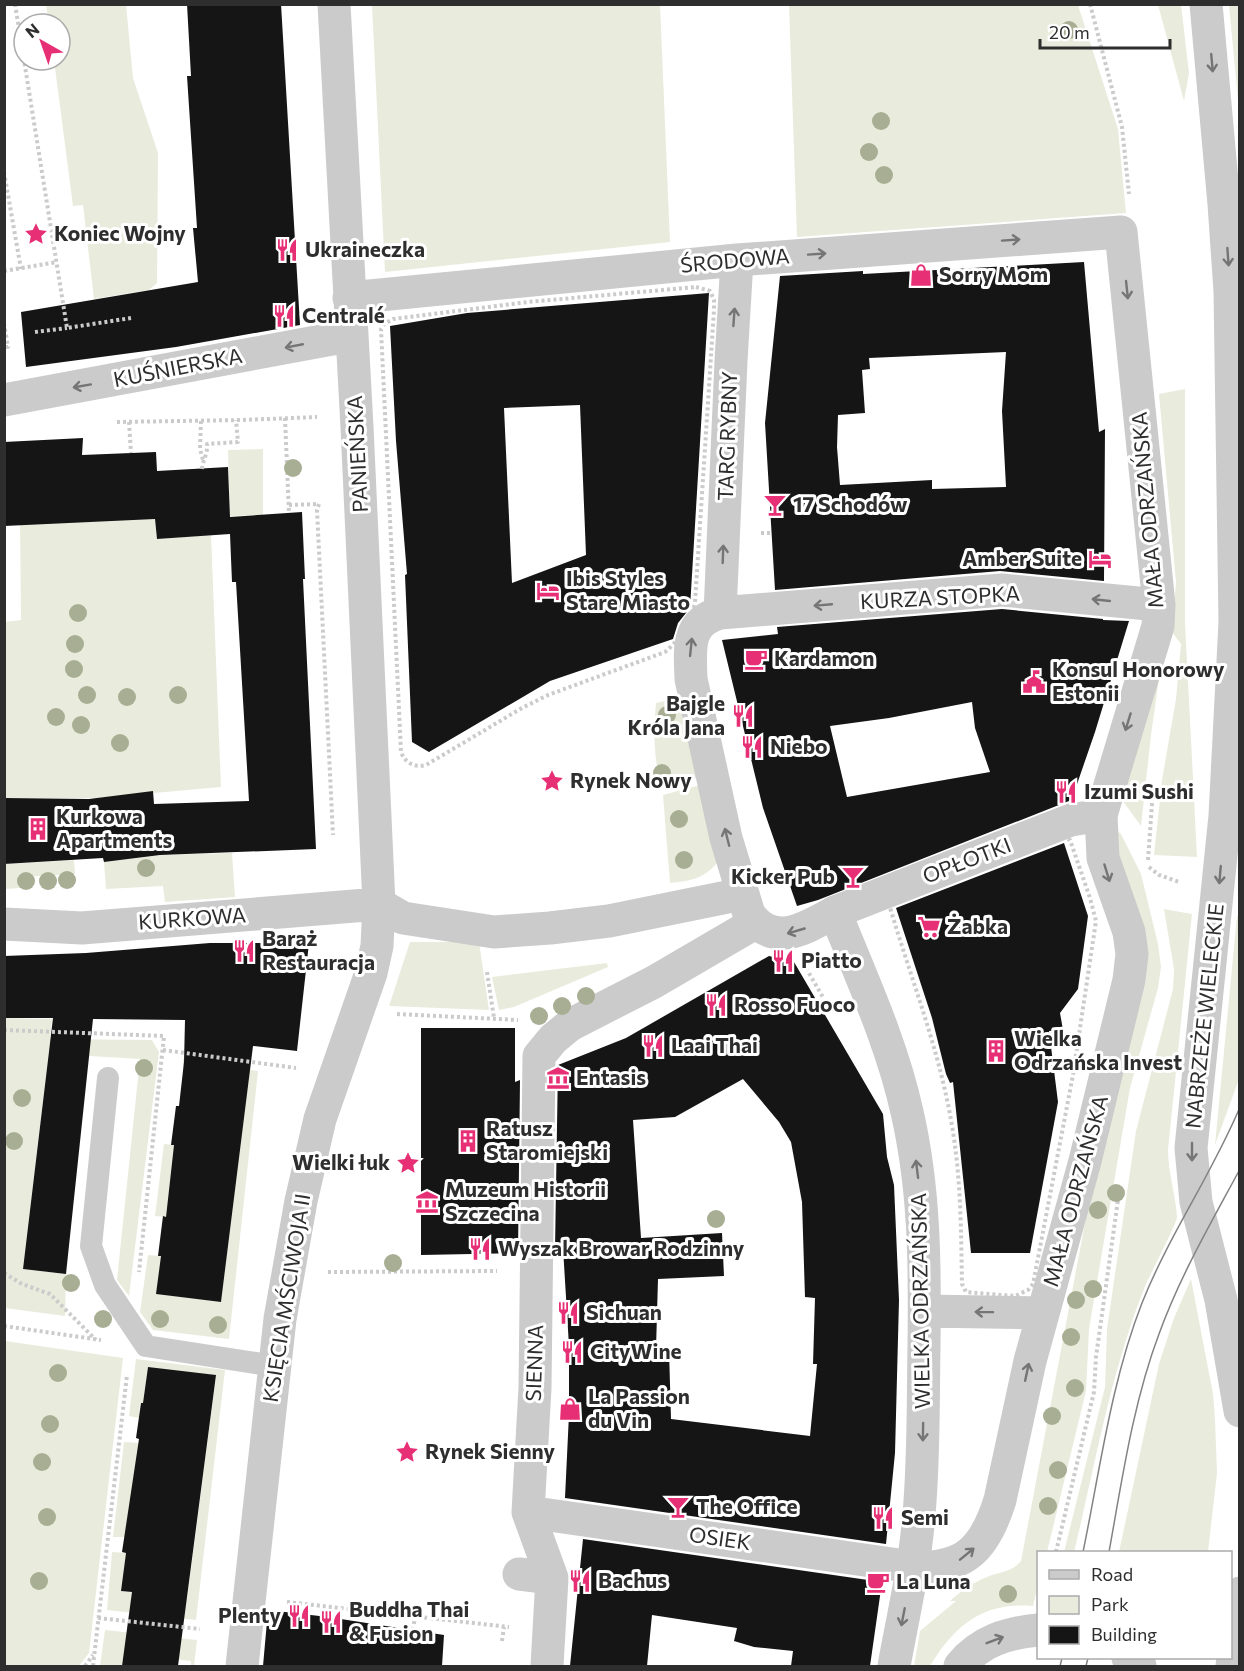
<svg xmlns="http://www.w3.org/2000/svg" width="1244" height="1671" font-family="Commissioner,sans-serif">
<style>
.green{fill:#e9ecdc}
.building{fill:#151515;fill-rule:evenodd}
.lines{fill:none;stroke-linecap:round;stroke-linejoin:round}
.path{stroke:#cbcbcb;stroke-width:4;stroke-dasharray:3 3;stroke-linecap:butt}
.service{stroke:#cbcbcb;stroke-width:22}
.pedestrian{stroke:#cbcbcb;stroke-width:33}
.minor{stroke:#cbcbcb;stroke-width:33}
.tertiary{stroke:#cbcbcb;stroke-width:33}
.tram{stroke:#838383;stroke-width:1.5}
.tree{fill:#a8ae93}
.oneway{stroke:#757575}
.labels{text-anchor:middle;stroke-width:6;stroke-linejoin:round;paint-order:stroke}
.poi-label{font-size:21px;font-weight:bold;fill:#2e2e2e;stroke:#fff;text-anchor:start}
.street-label{font-size:21px;fill:#2e2e2e;stroke:#fff}
</style>
<rect width="100%" height="100%" fill="#fff"/>
<path class="green" d="M46 5H126L133 78 158 153 157 283 149 290 94 299 83 205 73 206 54 60H60V24H49Z
M372 5H660L670 242 385 272Z
M789 5H1078L1118 129 1126 213 797 237Z
M1158 5H1181L1189 73 1184 101Z
M1229 5H1239V111Z
M1185 389V622L1197 857 1154 855 1162 780 1176 699 1181 644 1172 632 1176 582 1159 394Z
M263 449V515L230 516 228 450Z
M155 519 157 539 211 535 221 787 97 798H5L4 622 21 620 20 520Z
M1162 658 1151 735 1141 826 1120 797Z
M682 697 699 777 661 787C654 757 653 734 656 703Z
M700 785 717 863C704 879 689 881 670 883L663 795Z
M1114 828 1121 834 1141 874 1158 944 1161 967 1158 988 1130 1088 1089 1329 1086 1391 1047 1552H1038V1585L1033 1606C983 1602 955 1625 930 1666H914L920 1631 956 1601H950C961 1591 972 1583 987 1577 1000 1571 1011 1573 1021 1561L1093 1181 1146 980 1114 845Z
M232 853 235 897 165 902 163 886 106 889 104 862 160 855Z
M74 860 75 874 21 877 20 888 5 889V864Z
M1164 909 1192 914 1168 1150C1168 1173 1176 1196 1177 1217 1177 1223 1151 1273 1146 1284 1111 1370 1096 1462 1074 1552H1064L1105 1387 1107 1329 1136 1131 1173 989 1174 969Z
M1237 916H1240L1239 1079 1215 1145Z
M410 942H479L489 1010 389 1006Z
M607 963 608 967 514 1007 499 1010 492 977Z
M5 1018 52 1019 50 1039 152 1040 159 1052 129 1296 117 1280 140 1059 89 1056 49 1050 23 1269 66 1274 65 1316 5 1308Z
M183 1059 258 1071 229 1339 153 1330 140 1312 148 1255 161 1256 157 1294 221 1302 249 1078 183 1068Z
M164 1144 174 1145 166 1217 155 1216Z
M1191 1279 1213 1394 1215 1419 1217 1473 1208 1552H1119L1159 1364 1174 1318Z
M5 1341 123 1358 89 1653 79 1666H5Z
M136 1359 225 1370 196 1620 107 1610 112 1552 126 1553 121 1591 187 1599 216 1376 148 1367 143 1403H140L139 1418 129 1416Z
M124 1442 139 1443 130 1514H128L125 1537H113Z
M105 1630 197 1640 194 1666H191V1661L124 1653 122 1666H100Z"/>
<path class="building" d="M187 4H281L300 325 176 347 26 367 21 312 198 282 193 228H197L187 76H191Z
M1084 262 1099 432 1105 429 1104 581 1000 571 775 590 765 423 780 276 863 271V274ZM1006 352 1002 411 1006 487 932 489V480L840 485 837 447 838 415 865 413 862 370 870 369 869 358Z
M709 293 690 608 678 623 673 639 550 681 429 752 412 742 405 575 407 574 396 441 390 326 467 313ZM580 405 586 555 512 583 504 408Z
M83 438 82 455 156 452 157 471 228 467 230 517 302 512 305 579H303L316 849 160 855 104 862 103 858 4 864V798L89 799 153 791 154 804 249 801 236 582H232L230 534 157 539 155 519 4 526V442Z
M1002 609 1103 619V620L1129 621 1095 732 1075 790 1069 801 818 900 797 906 763 808 722 640 778 634 777 627ZM972 702 975 728 990 772 847 797 830 726 889 718Z
M1064 843 1088 916 1078 989 1060 1013 1063 1030 1049 1031 1058 1102 1030 1253H971L953 1082 950 1083 946 1074 932 1018 896 908Z
M210 943H309L297 1051 253 1046 221 1302 156 1294 161 1256H158L163 1216 166 1217 174 1145H171L176 1106H179L184 1062 185 1020 93 1019 66 1274 23 1269 53 1018H4V956L86 953Z
M769 956 794 962 883 1114 887 1157 894 1185 899 1300 895 1453 886 1544 565 1498 569 1414V1346L563 1248 555 1249 558 1065 626 1038ZM743 1079 779 1122 791 1142 802 1202 805 1297 815 1298 813 1364H817L810 1436 671 1419 669 1350 656 1349 658 1279 724 1276 722 1233 641 1238 633 1120 675 1117Z
M421 1028H515V1082L520 1080 518 1253 421 1255Z
M148 1367 216 1375 178 1666H122L132 1592 121 1591 126 1553 122 1552 139 1439 136 1438 141 1403H143Z
M583 1539 882 1582 870 1666H791L793 1651 754 1647 734 1641 737 1628 652 1615 647 1666H570Z
M268 1610 328 1617 444 1635 442 1666H263Z"/>
<g class="lines">
<path class="path" d="M15 4 67 328 131 318
M1090 4 1122 127 1129 194
M4 172 21 269
M4 271 57 262
M696 287 710 291 714 300V310L695 602C689 623 682 638 665 652L548 695 522 708 426 765C415 768 405 763 401 752L381 329 384 324 393 319 528 302Z
M4 323 8 347H4
M35 332 67 328
M285 418 289 513
M201 421 200 449 203 460
M117 422 242 420 317 417
M129 422 131 453
M202 469C203 459 208 454 207 444L238 442 236 420
M319 504 317 510 333 835
M289 505 319 504
M761 533H773
M1062 837 1070 840 1090 898 1096 921 1073 1075 1033 1284 1028 1290 1015 1296 966 1292 962 1284C961 1230 961 1174 951 1120 938 1046 910 976 889 904L896 897Z
M1148 860 1153 790
M1149 867 1159 875 1179 882
M806 968 828 1006
M487 972 494 1018
M397 1014 518 1020
M4 1030 164 1036 139 1272
M163 1050 296 1068
M328 1272 497 1271
M4 1273 22 1284 50 1294 96 1340
M4 1326 101 1340
M1056 1552 1094 1392 1096 1357 1118 1200
M287 1602 509 1627
M98 1618 200 1629
M350 1620 352 1610
M413 1630 415 1617
M502 1641 504 1627
M85 1666 93 1655
M93 1666 127 1375"/>
<path class="service" d="M108 1078 91 1246 105 1285 146 1346 275 1366"/>
<path class="pedestrian" d="M835 912 1071 820 1101 815
M528 1512 913 1567
M519 1574 552 1578
M547 1666 552 1578 528 1512 535 1388 539 1056 553 1039 570 1025 654 982 755 923"/>
<path class="minor" d="M349 298 737 260 1121 232 1159 605 1158 626 1101 815 1103 858 1129 932 1132 954 1129 980 1085 1161 1030 1361 1000 1500C985 1548 965 1570 913 1567
M4 400 332 339 352 337
M720 613 731 361 737 260
M379 904 403 918 494 932 550 928 609 921 742 894
M4 924 82 928 379 904
M925 1311 1043 1313
M242 1666 280 1319 301 1201 320 1119 371 973 377 946 379 904 357 427 334 4
M894 1666C903 1616 915 1566 919 1514 924 1459 923 1402 924 1347 925 1268 925 1190 907 1112 892 1043 861 977 835 912 806 928 774 949 749 914L726 838 691 679C690 649 686 622 720 613L1002 590 1159 605"/>
<path class="tertiary" d="M1206 4 1224 204 1230 291 1235 622 1225 816 1191 1148 1196 1202 1221 1300 1240 1411
M1128 1658 1140 1666
M960 1666C980 1641 1007 1633 1038 1630
M1232 1666 1240 1593"/>
<path class="tram" d="M1083 1552C1100 1470 1111 1382 1142 1303 1169 1235 1212 1174 1240 1107
M1109 1552C1122 1480 1133 1403 1159 1334 1180 1276 1211 1223 1240 1169
M1060 1666 1062 1658
M1086 1666 1088 1658"/>
</g>
<g class="tree">
<circle cx="1069" cy="30" r="9"/>
<circle cx="881" cy="121" r="9"/>
<circle cx="869" cy="152" r="9"/>
<circle cx="884" cy="175" r="9"/>
<circle cx="293" cy="468" r="9"/>
<circle cx="78" cy="613" r="9"/>
<circle cx="75" cy="644" r="9"/>
<circle cx="74" cy="669" r="9"/>
<circle cx="87" cy="695" r="9"/>
<circle cx="178" cy="695" r="9"/>
<circle cx="127" cy="697" r="9"/>
<circle cx="667" cy="715" r="9"/>
<circle cx="56" cy="717" r="9"/>
<circle cx="81" cy="725" r="9"/>
<circle cx="120" cy="743" r="9"/>
<circle cx="662" cy="773" r="9"/>
<circle cx="679" cy="819" r="9"/>
<circle cx="684" cy="860" r="9"/>
<circle cx="146" cy="868" r="9"/>
<circle cx="67" cy="880" r="9"/>
<circle cx="26" cy="881" r="9"/>
<circle cx="48" cy="881" r="9"/>
<circle cx="586" cy="996" r="9"/>
<circle cx="562" cy="1006" r="9"/>
<circle cx="539" cy="1016" r="9"/>
<circle cx="144" cy="1068" r="9"/>
<circle cx="22" cy="1098" r="9"/>
<circle cx="14" cy="1141" r="9"/>
<circle cx="1116" cy="1193" r="9"/>
<circle cx="1098" cy="1210" r="9"/>
<circle cx="716" cy="1219" r="9"/>
<circle cx="393" cy="1263" r="9"/>
<circle cx="71" cy="1283" r="9"/>
<circle cx="1093" cy="1289" r="9"/>
<circle cx="1076" cy="1300" r="9"/>
<circle cx="103" cy="1319" r="9"/>
<circle cx="160" cy="1319" r="9"/>
<circle cx="218" cy="1325" r="9"/>
<circle cx="1071" cy="1337" r="9"/>
<circle cx="58" cy="1373" r="9"/>
<circle cx="1075" cy="1388" r="9"/>
<circle cx="1052" cy="1416" r="9"/>
<circle cx="50" cy="1424" r="9"/>
<circle cx="42" cy="1462" r="9"/>
<circle cx="1058" cy="1470" r="9"/>
<circle cx="1048" cy="1506" r="9"/>
<circle cx="47" cy="1517" r="9"/>
<circle cx="39" cy="1581" r="9"/>
<circle cx="1008" cy="1594" r="9"/>
</g>
<defs><path id="oneway-shaft" d="M-6 0H5M1.5-3L5.5 0L1.5 3" fill="none" stroke-width="1.6" stroke-linecap="round" stroke-linejoin="round" transform="scale(1.5)"/></defs>
<g class="oneway">
<use href="#oneway-shaft" transform="translate(1212 63) rotate(85)"/>
<use href="#oneway-shaft" transform="translate(1011 240) rotate(-4)"/>
<use href="#oneway-shaft" transform="translate(817 254) rotate(-4)"/>
<use href="#oneway-shaft" transform="translate(1228 257) rotate(86)"/>
<use href="#oneway-shaft" transform="translate(1127 290) rotate(84)"/>
<use href="#oneway-shaft" transform="translate(734 317) rotate(-86)"/>
<use href="#oneway-shaft" transform="translate(294 346) rotate(169)"/>
<use href="#oneway-shaft" transform="translate(82 386) rotate(170)"/>
<use href="#oneway-shaft" transform="translate(723 554) rotate(-88)"/>
<use href="#oneway-shaft" transform="translate(1101 600) rotate(-174)"/>
<use href="#oneway-shaft" transform="translate(823 605) rotate(175)"/>
<use href="#oneway-shaft" transform="translate(691 647) rotate(-84)"/>
<use href="#oneway-shaft" transform="translate(1128 722) rotate(107)"/>
<use href="#oneway-shaft" transform="translate(727 837) rotate(-104)"/>
<use href="#oneway-shaft" transform="translate(1107 873) rotate(73)"/>
<use href="#oneway-shaft" transform="translate(1220 875) rotate(95)"/>
<use href="#oneway-shaft" transform="translate(796 931) rotate(164)"/>
<use href="#oneway-shaft" transform="translate(1192 1152) rotate(90)"/>
<use href="#oneway-shaft" transform="translate(917 1169) rotate(-97)"/>
<use href="#oneway-shaft" transform="translate(984 1312) rotate(-179)"/>
<use href="#oneway-shaft" transform="translate(1027 1372) rotate(-78)"/>
<use href="#oneway-shaft" transform="translate(923 1432) rotate(91)"/>
<use href="#oneway-shaft" transform="translate(967 1554) rotate(-39)"/>
<use href="#oneway-shaft" transform="translate(903 1617) rotate(101)"/>
<use href="#oneway-shaft" transform="translate(995 1640) rotate(-21)"/>
</g>
<defs>
<g id="sight-bare" transform="scale(1.8)"><path d="M0-6L1.8-2.2L6-1.7L2.9 1.2L3.7 5.4L0 3.3L-3.7 5.4L-2.9 1.2L-6-1.7L-1.8-2.2Z" fill="#e72f76" stroke="#fff" stroke-width="2.5" paint-order="stroke"/></g>
<g id="restaurant-bare" transform="scale(1.8)"><path d="M-5-6h1v4h1v-4h1v4h1v-4h1v5L-1.5 .5V6h-2V.5L-5-1ZM5-6V6H3V1.5H1.5Q1.5-4 5-6Z" fill="#e72f76" stroke="#fff" stroke-width="2.5" paint-order="stroke"/></g>
<g id="shop-bare" transform="scale(1.8)"><path d="M-5-2.5h2.3a2.7 3.5 0 0 1 5.4 0H5L5.5 6h-11ZM-1.5-2.5h3a1.5 2.3 0 0 0-3 0Z" fill="#e72f76" stroke="#fff" stroke-width="2.5" paint-order="stroke"/></g>
<g id="bar-bare" transform="scale(1.8)"><path d="M-6-5H6L.8 .8V4.5H3.5V6h-7V4.5H-.8V.8Z" fill="#e72f76" stroke="#fff" stroke-width="2.5" paint-order="stroke"/></g>
<g id="hotel-bare" transform="scale(1.8)"><path d="M-6-4.5h1.5V1H6V5H4.5V3h-9V5H-6ZM-4 0a1.8 1.8 0 1 1 3.6 0ZM.5 0V-2.5h3Q6-2.5 6 0Z" fill="#e72f76" stroke="#fff" stroke-width="2.5" paint-order="stroke"/></g>
<g id="cafe-bare" transform="scale(1.8)"><path d="M-5.5-4.5H6V0H3Q3 3.5 0 3.5H-2.5Q-5.5 3.5-5.5 0ZM3-3.2v2h1.7v-2ZM-6 4.5H4V6H-6Z" fill="#e72f76" stroke="#fff" stroke-width="2.5" paint-order="stroke"/></g>
<g id="civic-bare" transform="scale(1.8)"><path d="M-.6-6.5H3V-4.5H.6V-3L4-1V1h2V6H-6V1h2V-1L-.6-3ZM-1.2 2.5V6h2.4V2.5Z" fill="#e72f76" stroke="#fff" stroke-width="2.5" paint-order="stroke"/></g>
<g id="building-bare" transform="scale(1.8)"><path d="M-4-6H4V6H1V3H-1V6H-4ZM-2.5-4.3h1.7v1.8h-1.7ZM.8-4.3h1.7v1.8H.8ZM-2.5-1h1.7V.8h-1.7ZM.8-1h1.7V.8H.8Z" fill="#e72f76" stroke="#fff" stroke-width="2.5" paint-order="stroke"/></g>
<g id="supermarket-bare" transform="scale(1.8)"><path d="M-6-5.5h2.5l.6 2H6L4.5 2H-2.5L-4.4-4H-6ZM-1.5 3.2a1.3 1.3 0 1 0 .1 0ZM3 3.2a1.3 1.3 0 1 0 .1 0Z" fill="#e72f76" stroke="#fff" stroke-width="2.5" paint-order="stroke"/></g>
<g id="museum-bare" transform="scale(1.8)"><path d="M0-6L6-3V-2H-6V-3ZM-5-1h2V3h-2ZM-1-1h2V3h-2ZM3-1h2V3H3ZM-6 4H6V6H-6Z" fill="#e72f76" stroke="#fff" stroke-width="2.5" paint-order="stroke"/></g>
</defs>
<g fill-rule="evenodd">
<use href="#sight-bare" x="36" y="234"/>
<use href="#restaurant-bare" x="287" y="250"/>
<use href="#shop-bare" x="921" y="275"/>
<use href="#restaurant-bare" x="284" y="316"/>
<use href="#bar-bare" x="775" y="505"/>
<use href="#hotel-bare" x="1100" y="559"/>
<use href="#hotel-bare" x="548" y="591"/>
<use href="#cafe-bare" x="756" y="659"/>
<use href="#civic-bare" x="1034" y="682"/>
<use href="#restaurant-bare" x="743" y="716"/>
<use href="#restaurant-bare" x="752" y="747"/>
<use href="#sight-bare" x="552" y="781"/>
<use href="#restaurant-bare" x="1066" y="792"/>
<use href="#building-bare" x="38" y="829"/>
<use href="#bar-bare" x="853" y="877"/>
<use href="#supermarket-bare" x="929" y="927"/>
<use href="#restaurant-bare" x="244" y="951"/>
<use href="#restaurant-bare" x="783" y="961"/>
<use href="#restaurant-bare" x="716" y="1005"/>
<use href="#restaurant-bare" x="653" y="1046"/>
<use href="#building-bare" x="996" y="1051"/>
<use href="#museum-bare" x="558" y="1078"/>
<use href="#building-bare" x="468" y="1141"/>
<use href="#sight-bare" x="408" y="1163"/>
<use href="#museum-bare" x="427" y="1202"/>
<use href="#restaurant-bare" x="480" y="1249"/>
<use href="#restaurant-bare" x="568" y="1313"/>
<use href="#restaurant-bare" x="572" y="1352"/>
<use href="#shop-bare" x="570" y="1409"/>
<use href="#sight-bare" x="407" y="1452"/>
<use href="#bar-bare" x="678" y="1507"/>
<use href="#restaurant-bare" x="883" y="1518"/>
<use href="#restaurant-bare" x="580" y="1581"/>
<use href="#cafe-bare" x="878" y="1582"/>
<use href="#restaurant-bare" x="299" y="1616"/>
<use href="#restaurant-bare" x="331" y="1622"/>
</g>
<g class="labels">
<g class="poi-label">
<text x="54" y="241">Koniec Wojny</text>
<text x="305" y="257">Ukraineczka</text>
<text x="939" y="282">Sorry Mom</text>
<text x="302" y="323">Centralé</text>
<text x="793" y="512">17 Schodów</text>
<text x="1082" y="566" text-anchor="end">Amber Suite</text>
<text x="566" y="586">Ibis Styles<tspan x="566" dy="24">Stare Miasto</tspan></text>
<text x="774" y="666">Kardamon</text>
<text x="1052" y="677">Konsul Honorowy<tspan x="1052" dy="24">Estonii</tspan></text>
<text x="725" y="711" text-anchor="end">Bajgle<tspan x="725" dy="24">Króla Jana</tspan></text>
<text x="770" y="754">Niebo</text>
<text x="570" y="788">Rynek Nowy</text>
<text x="1084" y="799">Izumi Sushi</text>
<text x="56" y="824">Kurkowa<tspan x="56" dy="24">Apartments</tspan></text>
<text x="835" y="884" text-anchor="end">Kicker Pub</text>
<text x="947" y="934">Żabka</text>
<text x="262" y="946">Baraż<tspan x="262" dy="24">Restauracja</tspan></text>
<text x="801" y="968">Piatto</text>
<text x="734" y="1012">Rosso Fuoco</text>
<text x="1014" y="1046">Wielka<tspan x="1014" dy="24">Odrzańska Invest</tspan></text>
<text x="671" y="1053">Laai Thai</text>
<text x="576" y="1085">Entasis</text>
<text x="486" y="1136">Ratusz<tspan x="486" dy="24">Staromiejski</tspan></text>
<text x="390" y="1170" text-anchor="end">Wielki łuk</text>
<text x="445" y="1197">Muzeum Historii<tspan x="445" dy="24">Szczecina</tspan></text>
<text x="498" y="1256">Wyszak Browar Rodzinny</text>
<text x="586" y="1320">Sichuan</text>
<text x="590" y="1359">CityWine</text>
<text x="588" y="1404">La Passion<tspan x="588" dy="24">du Vin</tspan></text>
<text x="425" y="1459">Rynek Sienny</text>
<text x="696" y="1514">The Office</text>
<text x="901" y="1525">Semi</text>
<text x="598" y="1588">Bachus</text>
<text x="896" y="1589">La Luna</text>
<text x="349" y="1617">Buddha Thai<tspan x="349" dy="24">&amp; Fusion</tspan></text>
<text x="281" y="1623" text-anchor="end">Plenty</text>
</g>
<g class="street-label">
<text transform="translate(735 261) rotate(-5)" y="7">ŚRODOWA</text>
<text transform="translate(178 368) rotate(-11)" y="7">KUŚNIERSKA</text>
<text transform="translate(728 436) rotate(-88)" y="7">TARG RYBNY</text>
<text transform="translate(358 454) rotate(-93)" y="7">PANIEŃSKA</text>
<text transform="translate(1148 510) rotate(-95)" y="7">MAŁA ODRZAŃSKA</text>
<text transform="translate(940 598) rotate(-3)" y="7">KURZA STOPKA</text>
<text transform="translate(967 861) rotate(-21)" y="7">OPŁOTKI</text>
<text transform="translate(192 919) rotate(-4)" y="7">KURKOWA</text>
<text transform="translate(1205 1016) rotate(-84)" y="7">NABRZEŻE WIELECKIE</text>
<text transform="translate(1076 1191) rotate(-75)" y="7">MAŁA ODRZAŃSKA</text>
<text transform="translate(287 1298) rotate(-81)" y="7">KSIĘCIA MŚCIWOJA II</text>
<text transform="translate(921 1301) rotate(-91)" y="7">WIELKA ODRZAŃSKA</text>
<text transform="translate(535 1363) rotate(-88)" y="7">SIENNA</text>
<text transform="translate(720 1539) rotate(8)" y="7">OSIEK</text>
</g>
</g>
<rect width="1244" height="1671" fill="none" stroke="#2e2e2e" stroke-width="12"/>
<rect x="1037" y="1551" width="195" height="108" fill="#ffffff" stroke="#ababab" stroke-width="1.5"/>
<rect x="1049" y="1570" width="30" height="9" fill="#cbcbcb" stroke="#ababab" stroke-width="1.5"/>
<text x="1091" y="1581" font-size="18" fill="#2e2e2e">Road</text>
<rect x="1049" y="1596" width="30" height="18" fill="#e9ecdc" stroke="#ababab" stroke-width="1.5"/>
<text x="1091" y="1611" font-size="18" fill="#2e2e2e">Park</text>
<rect x="1049" y="1626" width="30" height="18" fill="#151515" stroke="#ababab" stroke-width="1.5"/>
<text x="1091" y="1641" font-size="18" fill="#2e2e2e">Building</text>
<g transform="translate(42 42) rotate(320)"><circle r="28" fill="#ffffff" stroke="#ababab" stroke-width="1.5"/>
<path d="M0-4.5L10 22L0 15L-10 22Z" fill="#e72f76"/>
<text y="-9" font-size="16" font-weight="bold" text-anchor="middle" fill="#2e2e2e">N</text>
</g>
<path d="M1040 39v9h130v-9" fill="none" stroke="#2e2e2e" stroke-width="3"/>
<text x="1049" y="39" font-size="18" fill="#2e2e2e" stroke="#ffffff" stroke-width="4.5" paint-order="stroke">20 m</text>
</svg>
